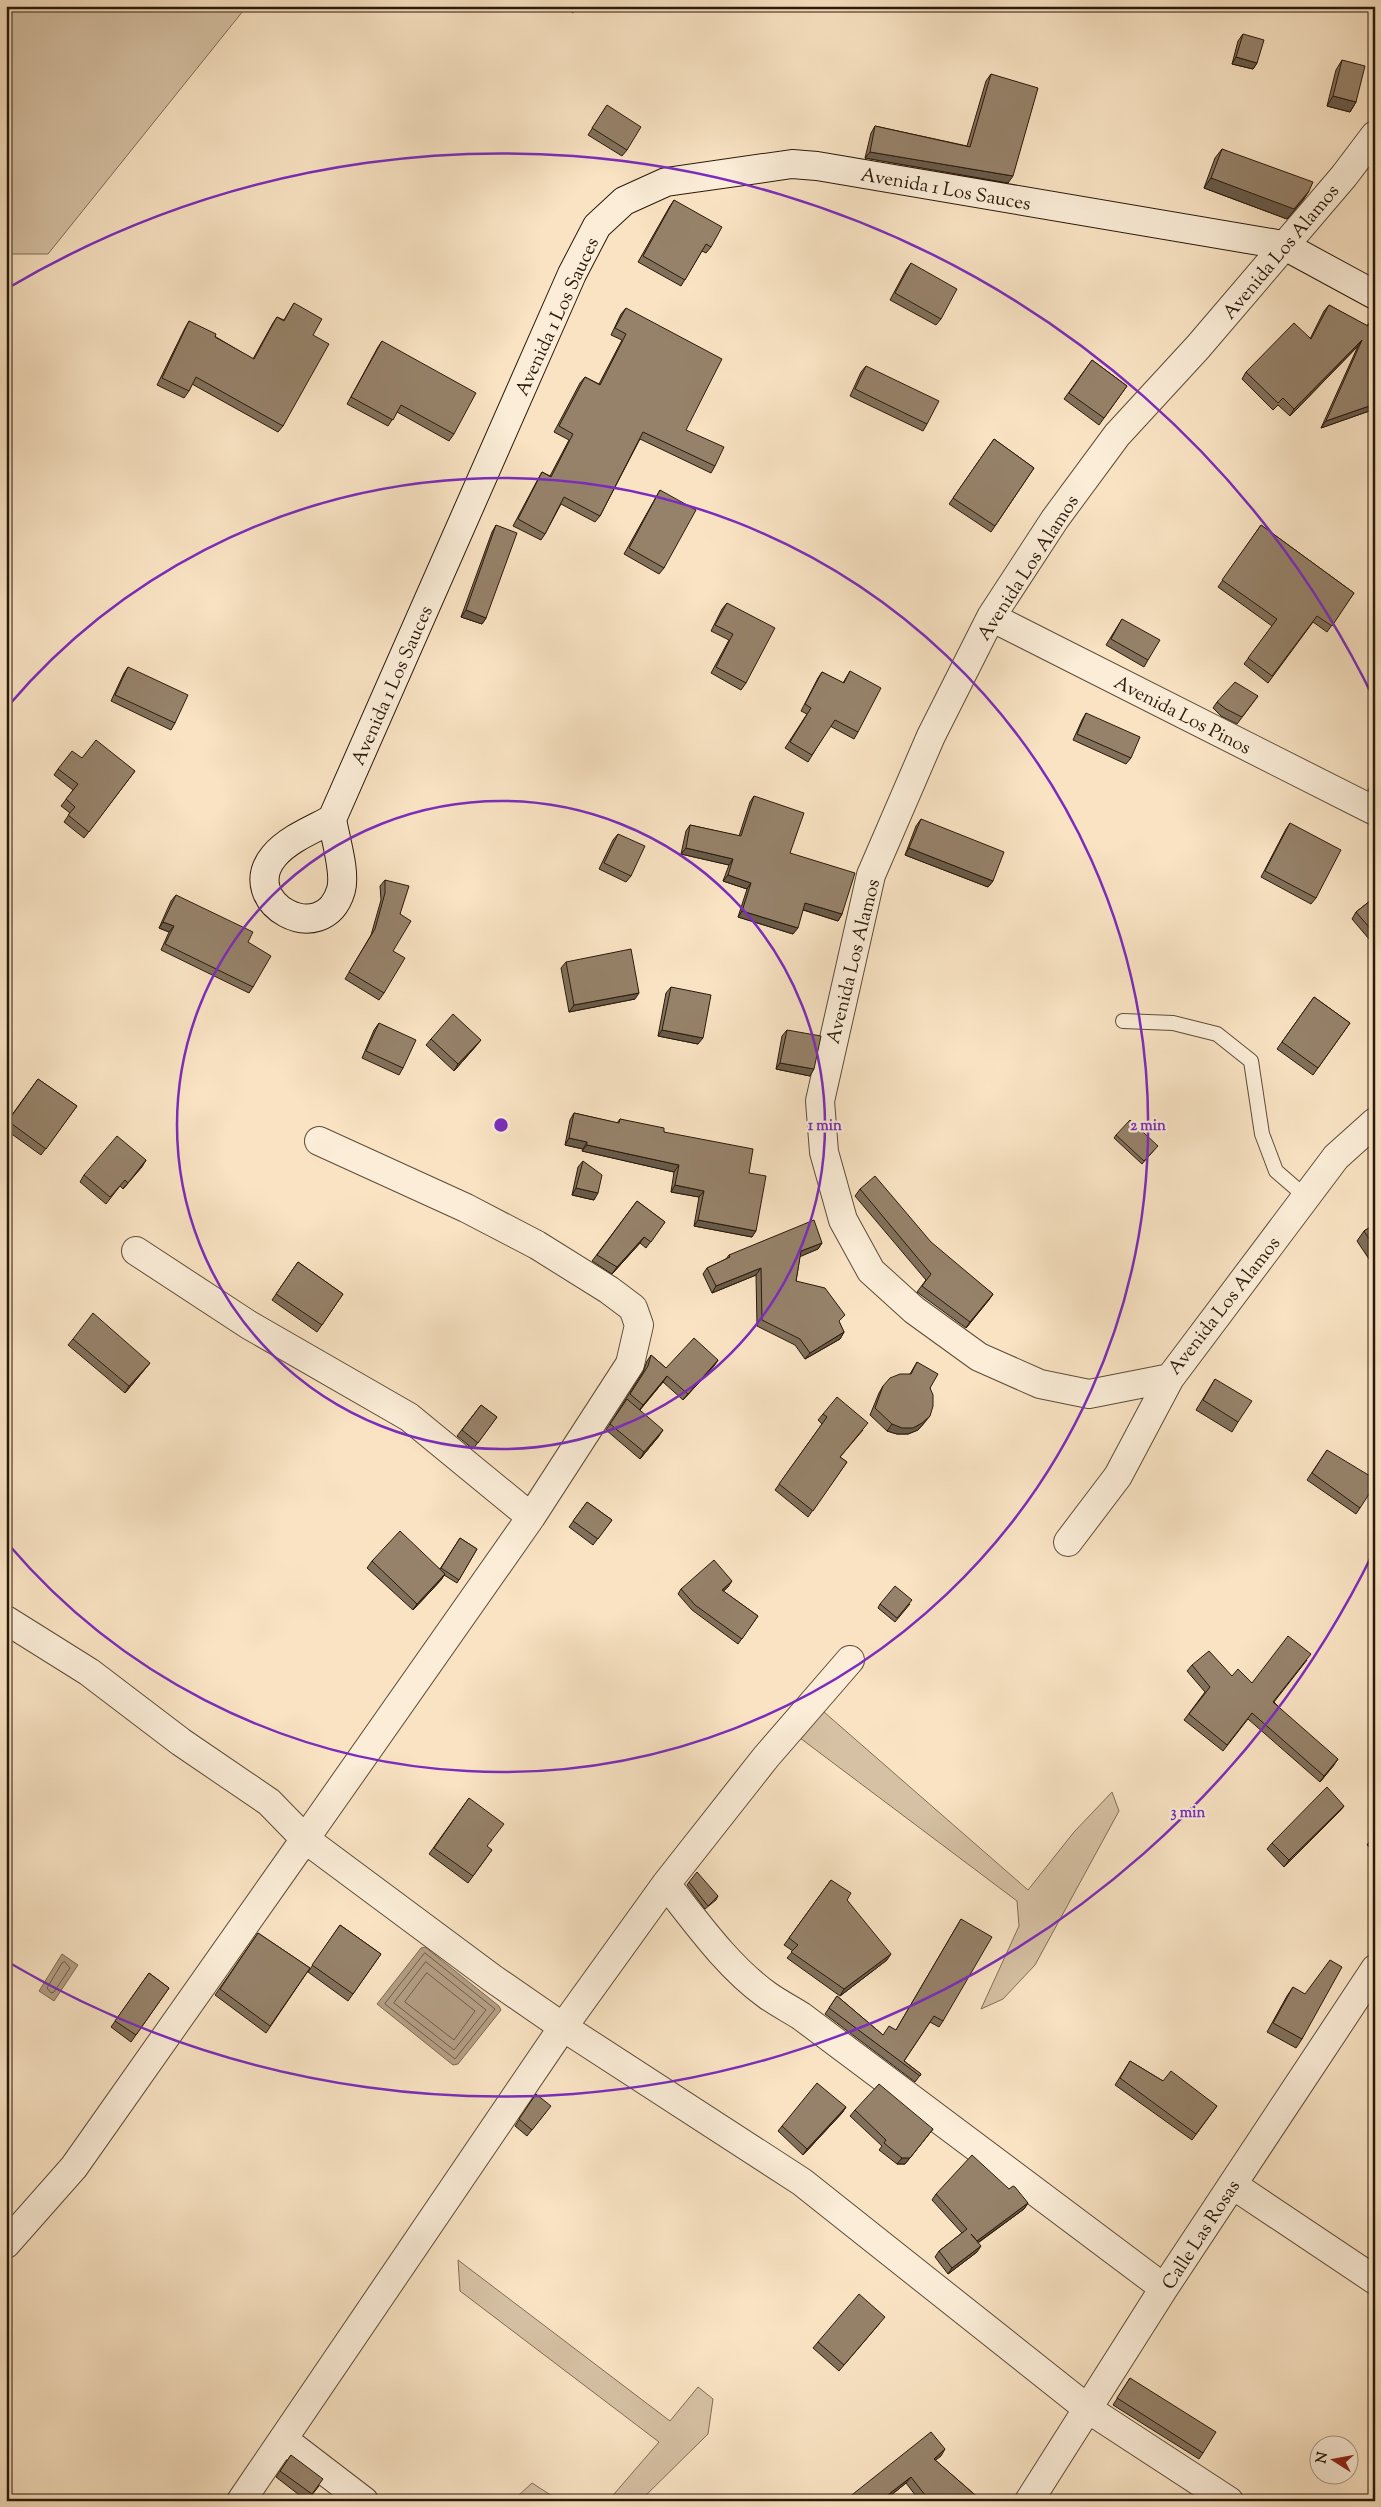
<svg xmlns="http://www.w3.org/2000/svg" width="1381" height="2507" font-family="'Sorts Mill Goudy',serif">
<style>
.green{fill:#d6c1a4;stroke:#806d57}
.water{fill:#b39e84;stroke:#7d6953}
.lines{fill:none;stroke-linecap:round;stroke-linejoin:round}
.shore{stroke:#6f5c47;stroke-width:1}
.lane-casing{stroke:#5e4c38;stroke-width:16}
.street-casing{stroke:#5e4c38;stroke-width:30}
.secondary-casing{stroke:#2b190a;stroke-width:30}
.lane{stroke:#fbedd8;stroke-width:14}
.street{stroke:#fbedd8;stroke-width:28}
.secondary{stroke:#fbedd8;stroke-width:28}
.wall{fill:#81705b;stroke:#2b190a}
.shaded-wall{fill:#695b4a;stroke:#2b190a}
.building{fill:#96826a;stroke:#2b190a}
.ring{fill:none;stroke:#7b2cbf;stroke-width:2.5}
.labels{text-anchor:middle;stroke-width:4.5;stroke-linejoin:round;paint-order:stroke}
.street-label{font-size:19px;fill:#2b190a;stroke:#fbedd8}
.centre{fill:#7b2cbf;stroke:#fbedd8;stroke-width:2.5}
.ring-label{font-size:15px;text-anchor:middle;font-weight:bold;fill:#7b2cbf;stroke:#fbedd8;stroke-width:4.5;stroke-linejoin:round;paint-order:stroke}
</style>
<rect width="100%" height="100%" fill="#f9e3c3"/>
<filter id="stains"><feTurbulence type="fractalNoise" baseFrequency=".004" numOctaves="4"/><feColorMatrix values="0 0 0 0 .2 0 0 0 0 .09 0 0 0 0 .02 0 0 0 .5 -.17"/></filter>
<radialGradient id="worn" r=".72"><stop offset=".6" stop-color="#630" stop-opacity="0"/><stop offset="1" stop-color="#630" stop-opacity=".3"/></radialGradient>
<path class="green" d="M6 6H247L48 254H6Z
M824 1712 1028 1890 1074 1832 1112 1792 1119 1811 1035 1965 1003 1999 981 2009 1019 1926 1017 1901 800 1738Z
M458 2260 670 2421 698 2387 713 2399 708 2434 640 2501H608L659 2442 460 2291Z
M532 2483 560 2501H524L518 2496Z"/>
<path class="water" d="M425 1947 499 2006 501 2010 458 2064 453 2065 377 2004 421 1948Z
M62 1954 78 1965 54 2001 39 1991Z"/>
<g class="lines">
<path class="shore" d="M425 1953 495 2009 455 2059 385 2004Z
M65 1962 70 1968 54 1992 51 1993 47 1988 62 1963Z
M426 1962 486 2010 454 2050 394 2003Z
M427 1973 475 2011 454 2040 405 2002Z"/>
<g class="lane-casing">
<path id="lane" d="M1123 1021 1173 1023 1217 1034 1251 1061 1262 1134 1276 1171 1306 1197"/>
</g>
<g class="street-casing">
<path id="street" d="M1375 135 1344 176 1198 347 1117 435 1055 519 991 617 931 736 871 875 820 1101 824 1152 843 1220 871 1271 914 1310 979 1357 1040 1384 1089 1394 1170 1378 1336 1157 1375 1122
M991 617 1375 811
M136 1251 249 1325 409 1417 531 1517
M1068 1542 1118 1476 1170 1378
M6 1620 89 1672 181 1742 269 1802 305 1839 531 1517 630 1364 639 1325 633 1308 609 1290 537 1245 466 1208 319 1141
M666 1884 766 1757 850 1660
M1233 2185 1375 2280
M6 2244 74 2167 305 1839 492 1978 563 2027 666 1884C697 1923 727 1966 767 1995 778 2003 790 2009 801 2016L1164 2288
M283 2439 364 2501
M241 2501 563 2027 802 2182 1088 2409 1229 2501
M1029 2501 1164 2288 1375 1969"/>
</g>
<g class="secondary-casing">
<path id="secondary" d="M332 819C314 829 288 839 274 856 236 902 323 951 341 890 346 872 335 838 332 819L572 274 597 226 624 201 666 182 792 164 817 166 1283 245 1375 295"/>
</g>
<use href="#lane" class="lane"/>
<use href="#street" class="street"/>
<use href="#secondary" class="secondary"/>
</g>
<path class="wall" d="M564 6H578L573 13Z
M1243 34 1257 63 1253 69 1232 64 1238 41Z
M1342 60 1356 102 1350 112 1327 106 1336 70Z
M991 74 1008 183 865 158 871 133 875 126 967 146 986 81Z
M607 105 627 150 622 156 588 135Z
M1222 149 1309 191 1303 200 1287 219 1204 188 1215 158Z
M674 200 711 247 706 253 702 251 681 286 638 262 670 206Z
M911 263 941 319 936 325 890 300 906 270Z
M294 303 313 335 283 426 278 432 192 384 189 391 184 398 157 385 185 328 189 321 253 359 273 323 277 317 284 320Z
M1329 305 1367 326 1372 318 1375 409 1321 428 1358 346 1290 416 1278 405 1273 410 1242 379 1246 372 1310 339 1324 311Z
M626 308 686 430 715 466 711 473 640 439 600 516 595 522 561 504 545 534 541 540 513 526 538 479 542 472 550 476 569 440 554 432 580 383 585 377 599 384 622 340 611 335 621 314Z
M382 341 454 434 449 441 397 412 388 426 347 404 378 347Z
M1092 360 1127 386 1099 425 1064 399Z
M866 366 927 424 923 431 850 396 861 372Z
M994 439 1034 468 991 532 949 504Z
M660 490 664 568 659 574 624 554 656 497Z
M496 525 486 618 482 624 461 617 492 532Z
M1261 525 1354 593 1327 632 1313 622 1268 683 1244 664 1272 626 1218 587Z
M727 603 746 683 741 690 711 673 729 640 711 631 722 609Z
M1122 619 1148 660 1144 667 1106 645Z
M128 667 175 723 171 730 111 701 124 673Z
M850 671 858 732 854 739 830 726 808 762 785 748 807 714 801 711 818 678 822 672 843 683Z
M1258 696 1237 724 1221 716 1213 708 1217 702Z
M1086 713 1131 758 1126 764 1073 740 1082 720Z
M82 758 135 771 84 838 64 822 70 813 61 806 73 790 54 775 58 769Z
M1375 777V794L1368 790Z
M754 796 790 853 842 914 838 921 803 910 793 934 738 917 747 889 723 881 729 865 681 854 686 831 690 825 739 836 750 802Z
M921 819 993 881 988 887 905 855 916 826Z
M1290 823 1316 898 1311 904 1261 877 1286 829Z
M618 834 631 876 626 882 599 869 613 840Z
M385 880 400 914 384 993 379 1000 345 979 371 935 381 900 380 886Z
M176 895 248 942 253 987 249 993 161 950 169 932 159 928 171 901Z
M1375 897V946L1352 919 1356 912Z
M566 962 635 999 569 1012 561 968Z
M671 987 698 1044 658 1036 666 993Z
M1314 997 1350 1023 1313 1075 1277 1049Z
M379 1023 403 1068 399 1075 362 1058 374 1030Z
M787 1030 810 1076 776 1069 782 1036Z
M431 1039 476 1046 454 1071 426 1045Z
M38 1079 77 1106 41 1155 6 1130V1123Z
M574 1113 617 1123 620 1119 664 1132 749 1173 752 1237 694 1226 699 1197 671 1192 674 1172 582 1151 583 1149 565 1145 570 1120Z
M1116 1135 1155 1149 1142 1164 1114 1138Z
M146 1160 123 1189 120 1186 106 1204 80 1182 84 1175Z
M583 1161 594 1200 572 1195 578 1167Z
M860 1189 993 1294 966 1328 917 1292 926 1280 855 1196Z
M637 1201 665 1222 646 1248 640 1243 612 1274 592 1261Z
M1375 1224V1268L1357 1241 1364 1231Z
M822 1243 818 1249 800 1256 796 1281 839 1322 844 1332 840 1339 805 1359 795 1345 757 1326 756 1275 712 1293 703 1274 707 1268 726 1259 729 1255Z
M298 1262 343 1294 317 1332 272 1300Z
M73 1339 145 1369 125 1393 68 1345Z
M651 1355 666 1368 718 1360 714 1366 683 1400 663 1382 640 1410 659 1436 640 1459 606 1430 643 1372 647 1361Z
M917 1362 930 1388 925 1422 918 1430 908 1434H897L887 1431 870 1415 879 1393 883 1386 910 1374Z
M1215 1379 1238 1422 1232 1432 1196 1410Z
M481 1405 497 1417 473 1449 457 1436Z
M823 1414 863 1430 840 1457 847 1462 808 1517 775 1490 822 1424 818 1420Z
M1327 1450 1360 1508 1356 1514 1307 1480Z
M587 1502 612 1520 593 1545 569 1527Z
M460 1538 477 1549 457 1583 444 1575 441 1580 413 1610 367 1568 372 1561 440 1569Z
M728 1587 723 1591 758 1616 738 1644 692 1610 678 1594 681 1589Z
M880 1604H910L895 1622 878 1608Z
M1307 1660 1274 1702 1334 1765 1320 1782 1248 1719 1223 1751 1184 1720 1205 1692 1187 1671 1192 1665 1232 1676 1252 1683Z
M1375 1696V1702L1372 1700Z
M469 1798 487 1847 492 1850 468 1883 429 1854Z
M1344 1806 1339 1812 1284 1867 1267 1849 1272 1843Z
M1375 1834V1851L1367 1845Z
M831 1880 847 1900 887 1960 840 1996 787 1958 793 1951 784 1945Z
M689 1882 718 1896 716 1900 705 1909 687 1885Z
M961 1919 943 2021 939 2027 930 2022 904 2061 921 2074 915 2082 825 2014 837 1996 883 2035 896 2030Z
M340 1925 381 1954 348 2001 308 1972Z
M258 1933 310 1968 266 2033 215 1995Z
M149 1973 169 1988 131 2042 111 2027Z
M1293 1987 1302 2039 1296 2048 1267 2032 1287 1996Z
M1130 2061 1163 2081 1217 2106 1192 2140 1115 2085Z
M536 2094 546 2112 527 2136 515 2126Z
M846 2107 842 2113 803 2155 778 2131 782 2126Z
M855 2110 933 2129 905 2164H897L879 2150 882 2146 850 2116Z
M1009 2189 1028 2203 1024 2209 978 2243 977 2252 948 2274 935 2257 939 2251 962 2233 932 2200 936 2194Z
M880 2323 839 2371 813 2348 818 2342Z
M1130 2378 1203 2453 1199 2459 1113 2405Z
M291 2455 319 2486 307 2501 276 2477Z
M941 2456 935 2460 982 2501 919 2500 906 2483 884 2501H846L848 2498Z"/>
<path class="shaded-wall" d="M1236 57 1257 63 1253 69 1232 64Z
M1333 96 1356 102 1350 112 1327 106Z
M870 152 1013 176 1008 183 865 158Z
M1211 178 1309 191 1303 200 1287 219 1204 188Z
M1362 340 1358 346 1290 416 1294 409Z
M1375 404V409L1321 428 1326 421Z
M466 610 486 618 482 624 461 617Z
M686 848 733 859 729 865 681 854Z
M909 848 993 881 988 887 905 855Z
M728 875 751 883 747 889 723 881Z
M805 903 842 914 838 921 801 909Z
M742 911 798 928 793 934 738 917Z
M163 922 174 926 169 932 159 928Z
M639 993 635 999 569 1012 574 1005Z
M662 1030 703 1038 698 1044 658 1036Z
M481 1040 476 1046 454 1071 458 1064Z
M780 1063 814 1069 810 1076 776 1069Z
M569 1138 587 1142 583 1149 565 1145Z
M587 1145 679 1165 674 1172 582 1151Z
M146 1160 142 1167 123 1189 128 1183Z
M675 1185 704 1191 699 1197 671 1192Z
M576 1188 598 1193 594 1200 572 1195Z
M698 1220 756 1231 752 1237 694 1226Z
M644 1237 640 1243 612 1274 617 1267Z
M822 1243 818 1249 797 1258 801 1251Z
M761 1268 756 1275 712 1293 716 1286Z
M993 1294 989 1300 966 1328 970 1322Z
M844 1332 840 1339 805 1359 810 1353Z
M718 1360 714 1366 683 1400 688 1394Z
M150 1363 125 1393 129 1386Z
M667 1376 663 1382 638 1412 643 1405Z
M930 1416 925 1422 918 1430 908 1434H897L887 1431 892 1424Z
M663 1430 659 1436 640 1459 644 1452Z
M445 1574 441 1580 413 1610 417 1604Z
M732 1581 728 1587 718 1596 722 1590Z
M1338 1759 1334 1765 1320 1782 1324 1776Z
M1344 1806 1339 1812 1284 1867 1289 1860Z
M891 1954 887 1960 840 1996 844 1989Z
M846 2107 842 2113 803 2155 807 2149Z
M933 2129 905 2164H897L902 2158Z
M1028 2203 1024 2209 973 2246 977 2241Z
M981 2246 977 2252 948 2274 952 2268Z
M945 2449 941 2456 929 2465 934 2459Z
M911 2477 906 2483 884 2501H880Z"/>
<path class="building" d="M1243 34 1264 40 1257 63 1236 57Z
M1342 60 1365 66 1356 102 1333 96Z
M991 74 1038 88 1013 176 870 152 875 126 970 147Z
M607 105 641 127 627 150 592 128Z
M1222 149 1313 182 1309 191 1294 209 1211 178Z
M674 200 722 227 711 247 706 244 685 280 643 256Z
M911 263 957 289 941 319 895 293Z
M294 303 322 319 313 335 329 344 283 426 196 377 189 391 162 378 189 321 216 334 215 337 254 359 277 317 284 321Z
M1329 305 1368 326 1372 318 1375 325V404L1326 421 1362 340 1294 409 1283 398 1278 403 1246 372 1294 323 1311 339Z
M626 308 722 359 686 430 724 447 715 466 643 432 600 516 564 497 545 534 518 519 542 472 551 477 573 434 559 426 585 377 600 385 626 334 615 328Z
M382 341 476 393 454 434 401 405 393 420 351 397Z
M1092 360 1127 386 1104 418 1069 393Z
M866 366 939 401 927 424 855 389Z
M994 439 1034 468 995 526 953 498Z
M660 490 696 510 664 568 629 548Z
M496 525 517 533 486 618 466 610Z
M1261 525 1354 593 1332 626 1317 616 1272 676 1248 658 1277 619 1222 580Z
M727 603 775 628 746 683 716 667 733 634 715 625Z
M1122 619 1160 640 1148 660 1111 639Z
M128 667 188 695 175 723 115 695Z
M850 671 881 688 858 732 835 720 812 755 790 742 811 708 805 704 822 672 844 683Z
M1235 682 1258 696 1242 717 1226 709 1217 702Z
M1086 713 1140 737 1131 758 1077 734Z
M96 740 135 771 89 832 68 815 75 807 66 799 78 784 58 769 72 751 82 758Z
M754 796 804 813 790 853 855 873 842 914 805 903 798 928 742 911 751 883 728 875 733 859 686 848 690 825 741 836Z
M921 819 1004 852 993 881 909 848Z
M1290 823 1341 850 1316 898 1265 871Z
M618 834 645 846 631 876 604 863Z
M385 880 409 886 400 914 411 921 393 951 405 958 384 993 349 972 375 929 385 893Z
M176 895 253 932 248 942 271 956 253 987 165 944 174 926 163 922Z
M1375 897V934L1356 912Z
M631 949 639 993 574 1005 566 962Z
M671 987 711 995 703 1038 662 1030Z
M1314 997 1350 1023 1318 1068 1282 1042Z
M453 1014 481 1040 458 1064 431 1039Z
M379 1023 416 1040 403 1068 366 1051Z
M787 1030 821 1036 814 1069 780 1063Z
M38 1079 77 1106 46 1149 8 1121Z
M574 1113 619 1123 620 1119 664 1128V1132L753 1149 749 1173 766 1176 756 1231 698 1220 704 1191 675 1185 679 1165 587 1145V1142L569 1138Z
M1130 1120 1158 1146 1144 1161 1116 1135Z
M117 1136 146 1160 128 1183 125 1180 110 1197 84 1175Z
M583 1161 602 1175 598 1193 576 1188Z
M875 1176 931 1242 993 1294 970 1322 922 1286 931 1274 860 1189Z
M637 1201 665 1222 651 1242 644 1237 617 1267 597 1255Z
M814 1220 822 1243 801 1251 796 1281 825 1288 845 1315 839 1321 844 1332 810 1353 800 1339 762 1320 761 1268 716 1286 707 1268 730 1257 729 1255Z
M1375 1224V1248L1364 1231Z
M298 1262 343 1294 322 1325 276 1294Z
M93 1313 150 1363 129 1386 73 1339Z
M694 1338 718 1360 688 1394 667 1376 643 1405 630 1394 648 1366 651 1355 666 1368Z
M917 1362 938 1374 930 1388 933 1395V1406L930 1416 922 1423 913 1428H902L892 1424 875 1408 883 1386 890 1378 900 1374H911Z
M1215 1379 1252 1401 1238 1422 1203 1400Z
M837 1397 868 1423 840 1457 847 1462 813 1511 779 1484 827 1417 823 1414Z
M627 1399 663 1430 644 1452 610 1424Z
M481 1405 497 1417 478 1443 462 1430Z
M1327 1450 1375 1479V1485L1360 1508 1312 1473Z
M587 1502 612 1520 598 1539 573 1521Z
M400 1531 445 1574 417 1604 372 1561Z
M460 1538 477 1549 459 1580 441 1568Z
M714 1560 732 1581 722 1590 758 1616 742 1639 695 1605 681 1589Z
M895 1586 912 1600 897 1618 880 1604Z
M1288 1636 1311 1654 1273 1702 1338 1759 1324 1776 1252 1713 1227 1745 1189 1714 1210 1687 1192 1665 1209 1651 1232 1676 1238 1669 1252 1683Z
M1327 1787 1344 1806 1289 1860 1272 1843Z
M469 1798 504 1824 487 1846 492 1850 473 1876 434 1848Z
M1375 1834V1841L1372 1839Z
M697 1872 718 1896 708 1906 689 1882Z
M831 1880 851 1893 847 1900 891 1954 844 1989 791 1952 798 1945 789 1938Z
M961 1919 992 1937 943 2021 934 2016 904 2061 921 2074 920 2076 829 2008 837 1996 883 2035 889 2026 896 2030Z
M340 1925 381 1954 353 1994 312 1965Z
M258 1933 310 1968 270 2026 220 1989Z
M1330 1960 1342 1967 1302 2039 1273 2023 1293 1987 1305 1994Z
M149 1973 169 1988 136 2035 115 2021Z
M1130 2061 1163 2081 1171 2071 1217 2106 1196 2134 1120 2078Z
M817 2083 846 2107 807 2149 782 2126Z
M879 2084 933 2129 910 2158H902L884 2143 886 2140 855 2110Z
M536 2094 551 2106 532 2130 519 2119Z
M972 2155 1009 2189 1013 2186 1015 2187 1028 2203 977 2241 971 2234 981 2246 952 2268 939 2251 967 2229 936 2194Z
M859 2294 885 2317 844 2365 818 2342Z
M1130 2378 1216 2432 1203 2453 1117 2398Z
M931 2432 945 2449 934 2459 982 2501H918L925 2495 911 2477 880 2501H850L848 2498Z
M291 2455 323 2479 312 2494 280 2471Z"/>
<g class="ring">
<circle cx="501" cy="1125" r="324"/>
<path d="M9 705A647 647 0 1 1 9 1545"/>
<path d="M1374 1551A971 971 0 0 1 8 1962M8 288A971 971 0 0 1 1374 699"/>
</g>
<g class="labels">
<g class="street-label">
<text transform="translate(946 188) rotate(10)" y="7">Avenida 1 Los Sauces</text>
<text transform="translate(1280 251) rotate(-50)" y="7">Avenida Los Alamos</text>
<text transform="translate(556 316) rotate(-65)" y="7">Avenida 1 Los Sauces</text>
<text transform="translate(1027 567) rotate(-57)" y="7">Avenida Los Alamos</text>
<text transform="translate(391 685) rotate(-66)" y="7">Avenida 1 Los Sauces</text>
<text transform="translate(1183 714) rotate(27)" y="7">Avenida Los Pinos</text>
<text transform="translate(852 961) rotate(-76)" y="7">Avenida Los Alamos</text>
<text transform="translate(1223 1305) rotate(-52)" y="7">Avenida Los Alamos</text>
<text transform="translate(1200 2234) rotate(-57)" y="7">Calle Las Rosas</text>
</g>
</g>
<circle cx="501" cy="1125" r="8" class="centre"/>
<g class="ring-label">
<text x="825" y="1130">1 min</text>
<text x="1148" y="1130">2 min</text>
<text x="1188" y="1817">3 min</text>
</g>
<rect width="1381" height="2507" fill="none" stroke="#f9e3c3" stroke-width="25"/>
<rect x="8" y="8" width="1366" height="2492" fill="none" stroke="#2b190a" stroke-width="2.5"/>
<rect x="12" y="12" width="1356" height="2482" fill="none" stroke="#2b190a"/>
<g transform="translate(1334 2460) rotate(281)"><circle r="24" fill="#fbedd8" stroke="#a89886"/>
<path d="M0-4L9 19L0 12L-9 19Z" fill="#8f2418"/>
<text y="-8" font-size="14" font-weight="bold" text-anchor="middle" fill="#2b190a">N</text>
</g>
<rect width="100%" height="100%" filter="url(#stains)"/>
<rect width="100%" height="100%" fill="url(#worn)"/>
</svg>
